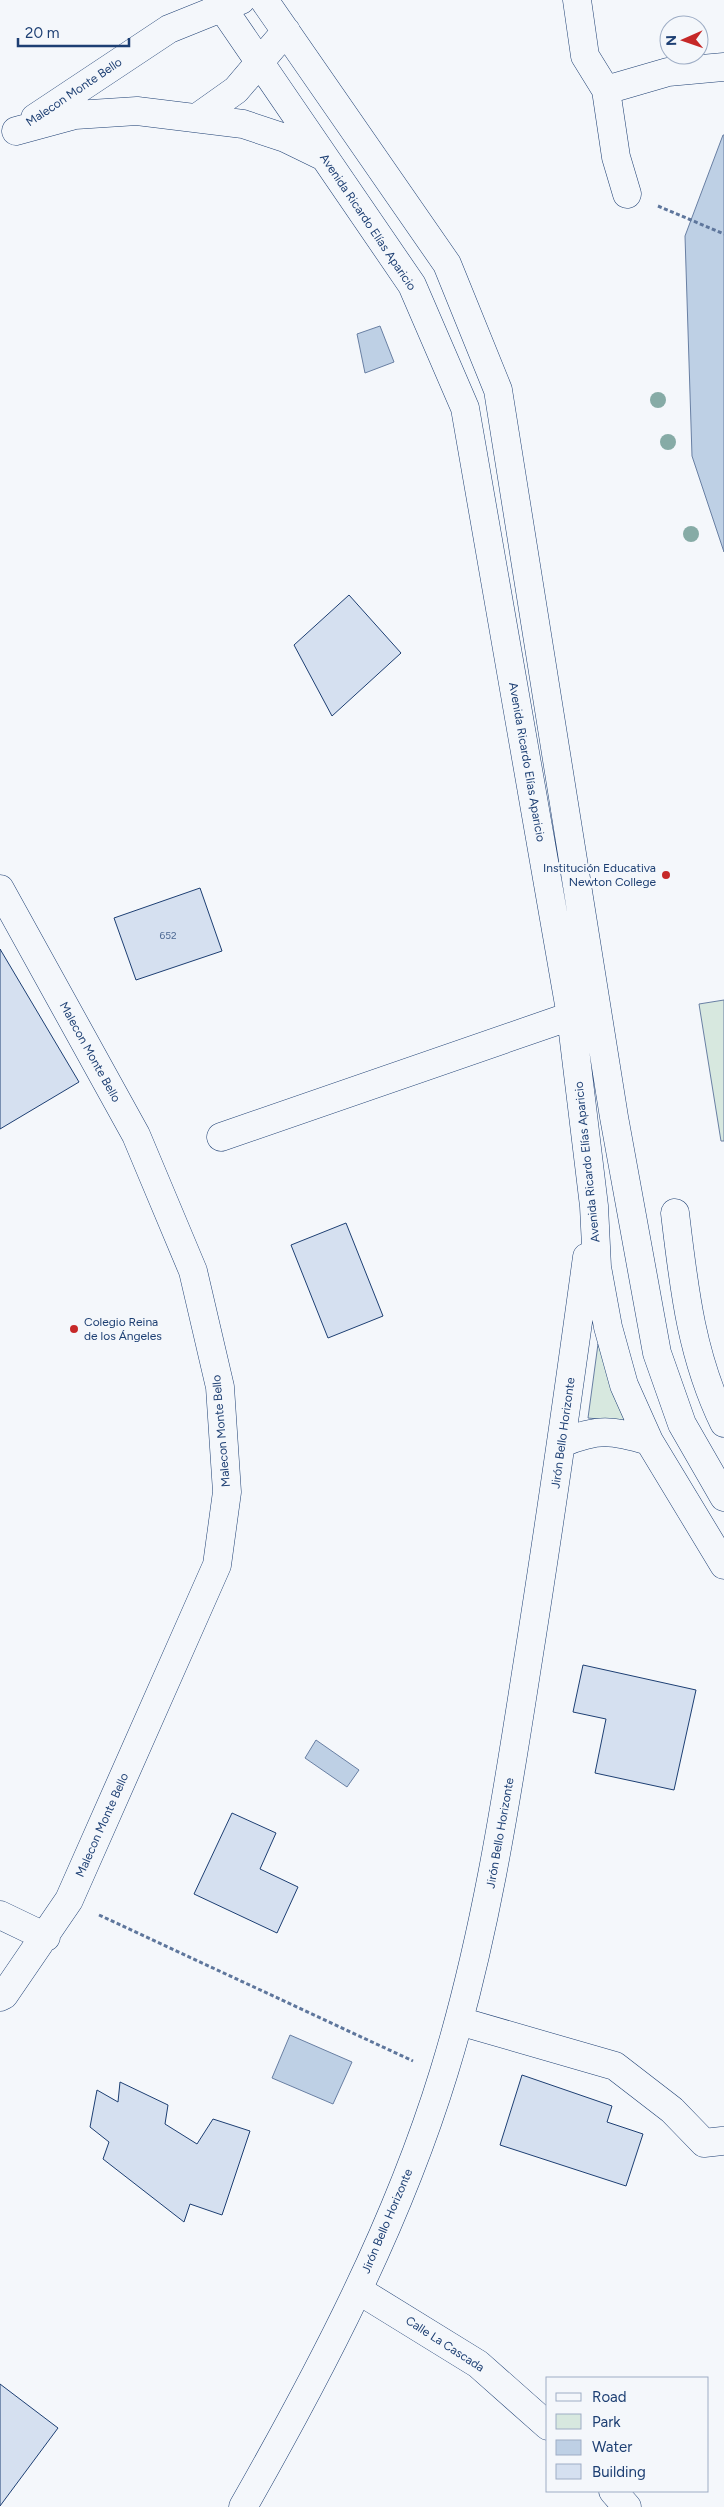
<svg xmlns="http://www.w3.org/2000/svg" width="724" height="2507" font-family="Figtree,sans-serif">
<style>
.green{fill:#d7e8df;stroke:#687fa3}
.water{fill:#bed0e5;stroke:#687fa3}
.building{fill:#d5e0f0;stroke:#1d3f73}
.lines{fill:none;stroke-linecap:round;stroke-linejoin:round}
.minor-casing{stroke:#1d3f73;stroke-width:29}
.path{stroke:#5e769c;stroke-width:3;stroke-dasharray:4 2.5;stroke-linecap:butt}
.minor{stroke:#f4f7fb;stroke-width:28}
.tree{fill:#86aba6}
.poi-dot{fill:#c62828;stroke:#f4f7fb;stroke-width:2}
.labels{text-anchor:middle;stroke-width:4;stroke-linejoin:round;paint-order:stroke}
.number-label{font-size:10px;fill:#4b6792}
.street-label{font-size:12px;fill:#1d3f73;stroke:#f4f7fb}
.poi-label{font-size:12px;fill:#1d3f73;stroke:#f4f7fb;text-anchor:end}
</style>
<rect width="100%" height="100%" fill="#f4f7fb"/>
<path class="green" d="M724 1000V1141H721L699 1004Z
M598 1344 627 1422 588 1418Z"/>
<path class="water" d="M723 135H724V552L692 456 685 236Z
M380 326 394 362 365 373 357 334Z
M316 1740 359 1770 347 1787 305 1758Z
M290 2035 352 2062 333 2104 272 2078Z"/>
<path class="building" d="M349 595 401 653 332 716 294 645Z
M200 888 222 951 136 980 114 918Z
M0 949 79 1082 0 1129Z
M346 1223 383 1316 328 1338 291 1245Z
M583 1665 696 1690 674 1790 595 1773 606 1719 573 1712Z
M232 1813 276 1833 260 1869 298 1887 277 1933 194 1894Z
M522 2075 612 2106 607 2122 643 2134 626 2186 500 2145Z
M120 2082 168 2105 165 2124 197 2144 213 2119 250 2131 222 2215 190 2204 184 2222 103 2159 109 2142 90 2127 97 2090 118 2102Z
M0 2384 58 2428 0 2506Z"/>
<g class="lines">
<g class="minor-casing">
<path id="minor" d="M217 0 412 285 465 408 571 1016 594 1206 597 1267 608 1327 624 1385 649 1441 724 1565
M264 0 447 264 498 390 614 1117 657 1353 682 1424 724 1497
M577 0 585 56 606 90 616 157 627 194
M606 90 668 72 724 67
M198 117 236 90 286 31
M35 118 169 29 241 0
M16 131 75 115 137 111 243 124 285 138 322 156
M0 889 136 1135 193 1271 220 1387 227 1492 217 1565 69 1900 4 1995 0 1997
M221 1137 571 1016
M675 1213C684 1288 691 1355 724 1423
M562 1443C598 1428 612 1430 649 1441
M0 1915 46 1937
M459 2021 615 2066 672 2110 704 2143 722 2141
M358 2290 478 2364 548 2426
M613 2491 627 2507
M243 2507C322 2368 397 2225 444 2072 484 1942 505 1808 526 1673 548 1535 568 1396 587 1257"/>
</g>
<path class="path" d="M658 206 724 234
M99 1915 413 2061"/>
<use href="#minor" class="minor"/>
</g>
<g class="tree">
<circle cx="658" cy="400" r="8"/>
<circle cx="668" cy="442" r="8"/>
<circle cx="691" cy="534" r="8"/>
</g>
<g class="poi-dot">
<circle cx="666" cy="875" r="5"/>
<circle cx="74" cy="1329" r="5"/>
</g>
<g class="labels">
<g class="number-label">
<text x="168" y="939">652</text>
</g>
<g class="street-label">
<text transform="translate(74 92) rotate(-34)" y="4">Malecon Monte Bello</text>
<text transform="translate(368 222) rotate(56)" y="4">Avenida Ricardo Elías Aparicio</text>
<text transform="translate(527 762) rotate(80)" y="4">Avenida Ricardo Elías Aparicio</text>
<text transform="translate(90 1052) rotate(61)" y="4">Malecon Monte Bello</text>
<text transform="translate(587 1162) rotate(-96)" y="4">Avenida Ricardo Elías Aparicio</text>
<text transform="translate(221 1431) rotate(-95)" y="4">Malecon Monte Bello</text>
<text transform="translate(563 1433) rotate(-82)" y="4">Jirón Bello Horizonte</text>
<text transform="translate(102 1825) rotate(-66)" y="4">Malecon Monte Bello</text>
<text transform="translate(500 1833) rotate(-80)" y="4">Jirón Bello Horizonte</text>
<text transform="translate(387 2221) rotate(-67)" y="4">Jirón Bello Horizonte</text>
<text transform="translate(445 2344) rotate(33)" y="4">Calle La Cascada</text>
</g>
<g class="poi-label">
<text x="656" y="872">Institución Educativa<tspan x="656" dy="14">Newton College</tspan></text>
<text x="84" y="1326" text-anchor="start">Colegio Reina<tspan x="84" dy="14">de los Ángeles</tspan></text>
</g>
</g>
<rect x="546" y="2377" width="162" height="115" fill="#f4f7fb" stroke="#9eadc5"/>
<rect x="556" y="2393" width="25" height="8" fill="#f4f7fb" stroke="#9eadc5"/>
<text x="592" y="2402" font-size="15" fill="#1d3f73">Road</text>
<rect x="556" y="2414" width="25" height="15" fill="#d7e8df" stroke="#9eadc5"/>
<text x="592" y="2427" font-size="15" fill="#1d3f73">Park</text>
<rect x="556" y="2440" width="25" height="15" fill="#bed0e5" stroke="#9eadc5"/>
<text x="592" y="2452" font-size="15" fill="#1d3f73">Water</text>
<rect x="556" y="2464" width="25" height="15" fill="#d5e0f0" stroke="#9eadc5"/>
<text x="592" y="2477" font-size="15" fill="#1d3f73">Building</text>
<g transform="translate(684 40) rotate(268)"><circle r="24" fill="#f4f7fb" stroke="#9eadc5"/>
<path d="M0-4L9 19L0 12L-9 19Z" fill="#c62828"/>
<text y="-8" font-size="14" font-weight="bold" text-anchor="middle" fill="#1d3f73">N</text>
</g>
<path d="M18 38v8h111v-8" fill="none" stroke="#1d3f73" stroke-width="2.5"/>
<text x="25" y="38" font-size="15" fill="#1d3f73" stroke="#f4f7fb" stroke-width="4" paint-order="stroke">20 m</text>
</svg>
